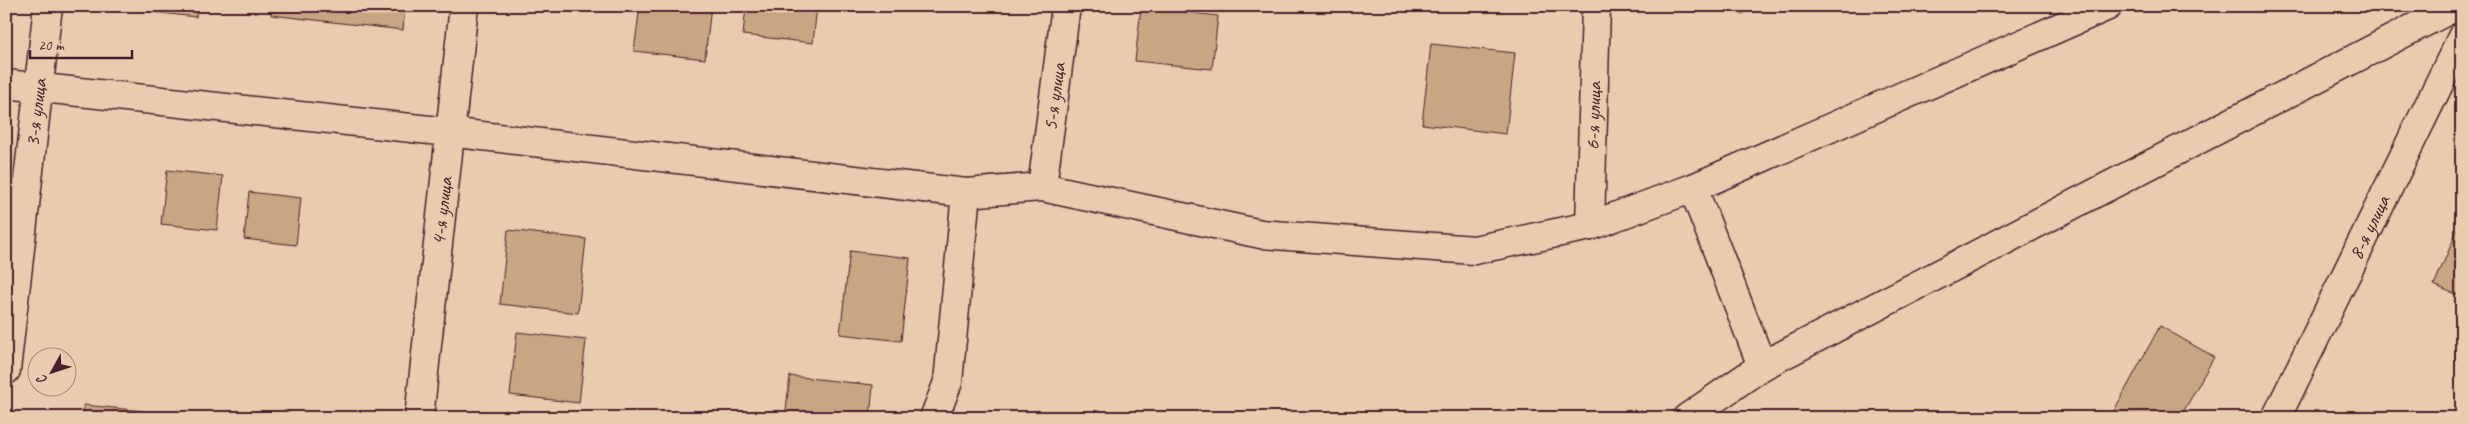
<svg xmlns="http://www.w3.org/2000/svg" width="2468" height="424" font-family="Caveat,sans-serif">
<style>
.building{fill:#c8a683;stroke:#4a1f2b}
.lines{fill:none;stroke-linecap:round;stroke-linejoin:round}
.minor-casing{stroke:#4a1f2b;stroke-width:31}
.minor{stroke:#e9cbaf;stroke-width:28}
.labels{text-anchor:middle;stroke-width:4;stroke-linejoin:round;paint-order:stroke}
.street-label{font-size:21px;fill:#4a1f2b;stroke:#e9cbaf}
</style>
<rect width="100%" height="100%" fill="#e9cbaf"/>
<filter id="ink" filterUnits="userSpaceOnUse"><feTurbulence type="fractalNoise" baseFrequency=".02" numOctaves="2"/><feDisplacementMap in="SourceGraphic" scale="10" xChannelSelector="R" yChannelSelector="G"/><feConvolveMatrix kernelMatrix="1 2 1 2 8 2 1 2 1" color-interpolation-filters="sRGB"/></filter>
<g filter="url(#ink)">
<path class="building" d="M125 6H197L196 17 125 9Z
M272 6H405L403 30 271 15Z
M640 6H711L705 59 634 51Z
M746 6H817L813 43 743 35Z
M1677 6H1744V14Z
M1141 7 1218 16 1212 69 1135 61Z
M1431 44 1515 53 1506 134 1422 124Z
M167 170 223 176 217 230 161 224Z
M249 192 301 198 296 245 244 239Z
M508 230 586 239 578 313 500 304Z
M2457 231 2462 233V297L2434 285Z
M850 251 910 258 901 341 840 334Z
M2160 326 2214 357 2180 418H2110Z
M517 332 586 340 579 403 510 395Z
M790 376 873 385 870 418H785Z
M84 405 144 411 143 418H83Z"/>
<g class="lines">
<g class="minor-casing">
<g id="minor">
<path d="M6 84 448 132 966 193 1042 187 1261 234 1474 250 1590 226 1693 188 2108 6"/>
<path id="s1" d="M1042 187 1066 6"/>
<path d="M1693 188 1762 366"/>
<path id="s2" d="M1590 226 1596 6"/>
<path id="s3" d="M6 370 48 6"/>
<path id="s4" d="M419 418 464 6"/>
<path d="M934 418 948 382 966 193"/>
<path d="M1687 418 1762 366 2456 6"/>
<path id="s5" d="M2276 418 2462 37"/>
</g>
</g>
<use href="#minor" class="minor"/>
</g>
</g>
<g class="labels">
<g class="street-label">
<text dy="7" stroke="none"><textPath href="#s1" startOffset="91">5-я улица</textPath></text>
<text dy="7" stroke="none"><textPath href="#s3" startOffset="259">3-я улица</textPath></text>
<text dy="7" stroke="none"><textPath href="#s2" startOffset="110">6-я улица</textPath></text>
<text dy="7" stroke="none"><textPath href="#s4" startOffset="208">4-я улица</textPath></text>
<text dy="7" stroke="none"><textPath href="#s5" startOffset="212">8-я улица</textPath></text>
</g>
</g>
<rect width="2468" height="424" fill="none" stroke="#e9cbaf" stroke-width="25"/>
<rect x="12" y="12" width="2443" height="399" fill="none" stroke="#4a1f2b" stroke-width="2" filter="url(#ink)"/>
<g transform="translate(52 372) rotate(230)"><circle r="24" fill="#e9cbaf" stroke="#a9867a"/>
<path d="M0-4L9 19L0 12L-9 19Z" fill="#4a1f2b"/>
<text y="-8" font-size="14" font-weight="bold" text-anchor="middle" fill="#4a1f2b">С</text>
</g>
<path d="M30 50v8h102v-8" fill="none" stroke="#4a1f2b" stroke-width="2.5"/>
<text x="38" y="50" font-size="15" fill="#4a1f2b" stroke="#e9cbaf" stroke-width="4" paint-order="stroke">20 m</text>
</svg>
